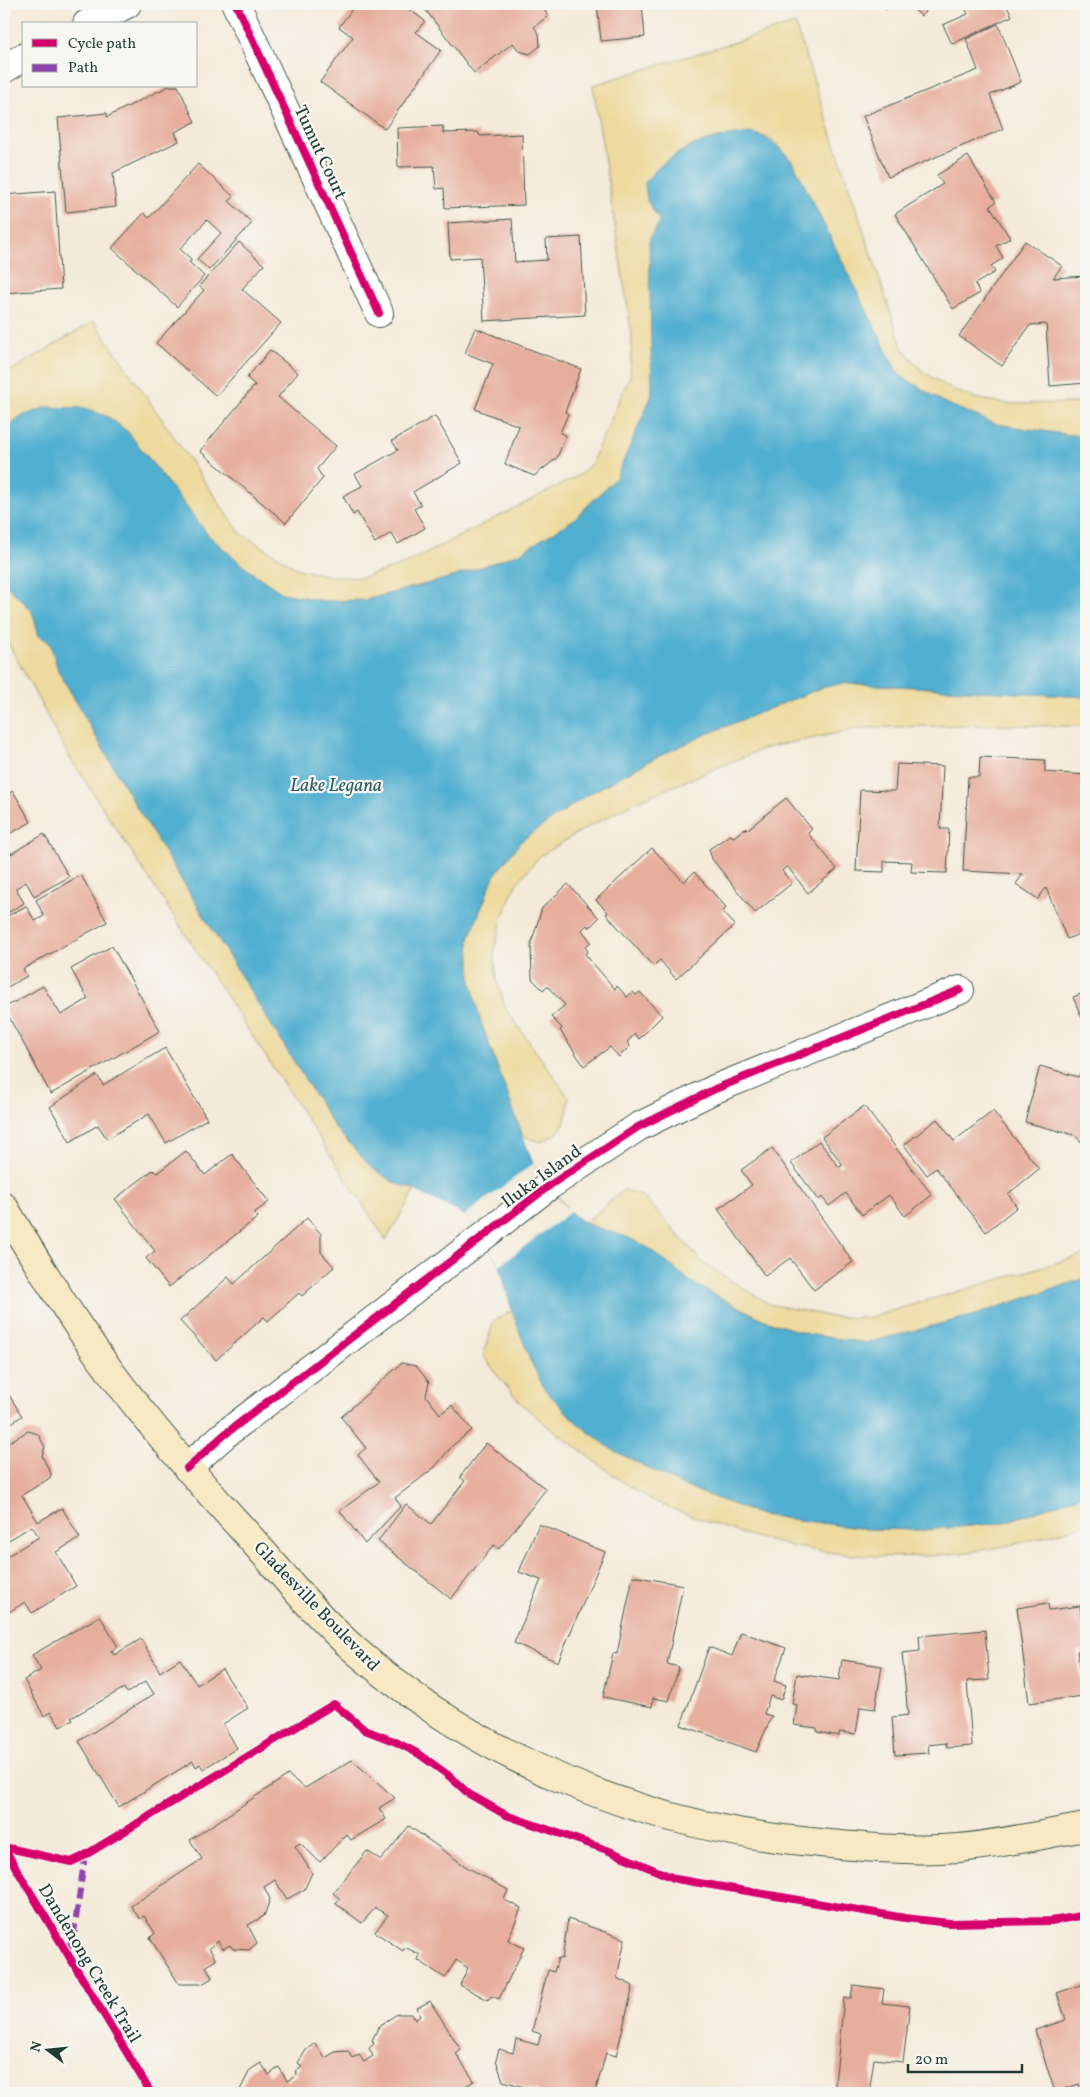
<svg xmlns="http://www.w3.org/2000/svg" width="1090" height="2097" font-family="Vollkorn,serif">
<style>
.sand{fill:#eeda9e;stroke:#868c69}
.water{fill:#51afd0;stroke:#387682}
.pier{fill:#f4ead9}
.building{fill:#e7ae9d}
.lines{fill:none;stroke-linecap:round;stroke-linejoin:round}
.minor-casing{stroke:#3f574d;stroke-width:30}
.secondary-casing{stroke:#3f574d;stroke-width:30}
.minor{stroke:#fff;stroke-width:28}
.secondary{stroke:#f6e9c3;stroke-width:28}
.quiet{stroke:#8e44ad;stroke-width:6;stroke-dasharray:12 6;stroke-linecap:butt}
.cycleway-casing{stroke:#f6f6f2;stroke-width:11}
.cycleway{stroke:#d6006c;stroke-width:8}
.labels{text-anchor:middle;stroke-width:4.5;stroke-linejoin:round;paint-order:stroke}
.street-label{font-size:18px;fill:#1f3d34;stroke:#f6f6f2}
.water-label{font-size:19px;font-style:italic;fill:#2e5f63;stroke:#f6f6f2}
</style>
<rect width="100%" height="100%" fill="#f6f6f2"/>
<filter id="ink" filterUnits="userSpaceOnUse"><feTurbulence type="fractalNoise" baseFrequency=".02" numOctaves="2"/><feDisplacementMap in="SourceGraphic" scale="10" xChannelSelector="R" yChannelSelector="G"/><feConvolveMatrix kernelMatrix="1 2 1 2 8 2 1 2 1" color-interpolation-filters="sRGB"/></filter>
<filter id="wash" filterUnits="userSpaceOnUse"><feTurbulence type="fractalNoise" baseFrequency=".0096" numOctaves="4" result="noise"/><feDisplacementMap in="SourceGraphic" scale="20" xChannelSelector="R" yChannelSelector="G"/><feGaussianBlur stdDeviation="1.12" result="paint"/><feColorMatrix in="noise" values="0 0 0 0 0 0 0 0 0 0 0 0 0 0 0 0 0 1.4 0 .05"/><feComposite in="paint" operator="in"/></filter>
<g filter="url(#wash)">
<rect width="100%" height="100%" fill="#f4ead9"/>
<path class="sand" d="M795 24 902 347 922 371 951 389 973 398 1008 404 1086 403V436L1070 435 995 424 945 403 898 374 794 164C786 155 777 141 766 137 742 129 708 141 685 148L650 206 661 221 650 236 652 395 616 478 573 520 520 553 453 577 365 600 324 601 282 593 247 569 209 536 128 432 108 417H19L4 433V375L94 321 240 533 298 569 330 576 360 578 403 565 578 476 591 464 630 376 632 336 593 85Z
M4 583 32 611 39 636 50 642 58 670 134 803 335 1128 393 1182 415 1190 386 1240 68 755 4 635Z
M844 683 1086 697V726L964 725 862 728 765 748 635 802 581 831 540 856 517 883 504 912 494 951 497 980 506 1009 569 1098C566 1123 565 1132 540 1142L523 1136 480 1020 471 981 469 939 494 876 522 840 587 795 653 759 707 733 821 688Z
M624 1190 643 1196 703 1263 769 1304 833 1317 867 1318 1086 1254V1278L971 1316 866 1343 807 1334 765 1320 694 1284 647 1247 584 1223Z
M512 1311 530 1360 545 1390 611 1449 681 1485 761 1515 866 1529 924 1530 1002 1523 1086 1494V1524C959 1568 824 1569 699 1518 682 1512 662 1506 647 1497 622 1483 599 1464 576 1447 561 1436 545 1425 531 1412 512 1396 497 1375 483 1355L494 1321Z"/>
<path class="water" d="M751 133C771 138 781 149 794 164L898 374 945 403 995 424 1070 435 1086 436V697L844 683 821 688 707 734 653 759 587 795 522 840 494 876 469 939 471 981 480 1020 533 1164 570 1212 584 1223 627 1237 647 1247 694 1284 723 1300 764 1320 807 1334 866 1343 971 1316 1086 1278V1494L1002 1523 924 1530 866 1529 761 1515 681 1485 611 1449 576 1422 545 1390 530 1360 512 1311 500 1265 465 1215 415 1190 393 1182 372 1168 335 1128 134 803 58 670 50 642 39 636 32 611 4 583V433L19 417 47 407 86 408 108 417 128 432 209 536 247 569 282 593 324 601 365 600 453 577 520 553 573 520 616 478 652 395 649 241 660 221 647 201 645 183C670 148 711 137 751 133Z"/>
<path class="pier" d="M533 1164 570 1212 500 1265 465 1215Z"/>
<g id="blocks">
<path class="building" d="M356 4H402L425 21 416 32 441 50 385 129 320 82 353 37 339 27Z
M421 4H540L548 16 534 27 539 34 540 46 530 54 519 51 513 43 474 73Z
M597 4H642L645 37 601 41Z
M879 4H892L886 10Z
M908 4H933L921 16Z
M963 4H1010L1007 7 1012 16 952 44 943 25 968 14Z
M998 24 1021 82 990 95 1003 129 888 177 863 116 978 70 966 39Z
M169 86H178L195 122 175 132 179 141 113 173 116 207 66 212 58 118 107 113V117Z
M443 126V133L478 132 480 136 522 134 524 205 445 208 444 188 436 189 434 166 398 167 397 128Z
M968 156 996 202 990 206 1010 238 996 246 1003 258 991 266 995 272 975 284 980 293 953 309 895 214 943 184 937 175Z
M198 164 234 197 229 201 252 223 209 270 197 259 221 233 207 220 180 249 192 260 189 262 204 276 177 307 112 248 144 213 149 218Z
M55 191 61 289 4 293V195Z
M512 219 515 262 547 260 546 239 581 237 585 315 484 321 480 257 450 259 448 223Z
M1025 241 1062 266 1053 278 1086 276V383L1050 386 1046 324 1030 325 1002 366 959 336Z
M239 242 264 265 242 289 281 323 216 396 156 343 204 290 199 286Z
M475 328 581 369 565 412 568 414 560 433 566 435 557 458 534 476 505 464 519 426 475 409 493 364 465 353Z
M270 350 298 373 278 397 336 446 317 469 323 478 286 523 200 451 255 385 247 378Z
M435 416 462 463 413 492 421 505 414 509 425 528 398 544 391 533 375 543 357 512 353 515 343 496 362 486 355 474 398 450 392 441Z
M980 757 1045 760V772L1086 775V931L1067 939 1046 888 1038 899 1016 884 1023 874 963 871 968 777H979Z
M897 764 943 766 940 829H949L947 873 911 872 912 862 884 861V872L856 871 860 790 895 791Z
M13 791 31 822 4 837V796Z
M786 798 812 829 808 833 837 869 808 893 787 866 782 871 792 883 755 913 712 859 709 849 730 835 734 837 745 828 747 830Z
M44 834 69 877 34 896 26 882 16 888 24 903 4 915V852L6 850 9 855Z
M652 848 684 882 694 872 726 907 723 912 735 925 676 979 660 960 653 966 606 914 608 912 596 900Z
M81 875 107 922 23 969 27 976 4 989V918L26 906 35 921 44 916 36 900Z
M568 884 599 918 589 928 587 925 582 930 591 942 585 947 588 951 585 954 615 989 617 986 627 997 633 992 636 995 640 992 662 1016 639 1039 635 1034 627 1042 630 1046 619 1057 610 1047 584 1066 560 1030 562 1028 551 1017 565 1005 547 986 543 990 532 979 531 944 542 908Z
M112 946 160 1031 51 1094 4 1008 43 986 61 1015 88 999 71 969Z
M1086 992V1028L1073 997Z
M165 1048 207 1119 166 1143 149 1114 107 1139 98 1125 70 1142 50 1107 97 1075 103 1085Z
M1040 1066 1078 1077 1086 1066V1146L1074 1135 1025 1122Z
M864 1106 932 1195 905 1216 889 1195 862 1215 846 1193 829 1206 822 1197 819 1200 791 1163 819 1141 839 1167 843 1165 822 1137Z
M993 1111 1039 1169 1008 1194 1017 1207 986 1232 936 1168 927 1175 904 1145 937 1119 954 1141Z
M772 1148 853 1262 814 1290 790 1258 765 1276 718 1209 752 1185 741 1170Z
M186 1151 205 1175 232 1154 269 1202 254 1213 258 1217 169 1287 146 1258 155 1251 115 1199 153 1170 157 1173Z
M307 1218 321 1234V1252L334 1267 302 1296 299 1293 268 1321 264 1317 216 1360 180 1321 228 1277 234 1284Z
M402 1363 416 1366 429 1382 426 1396 440 1414 452 1405 472 1430 452 1446 435 1467 395 1498 401 1506 365 1544 340 1511 379 1482 358 1455 366 1448 341 1417Z
M4 1387 22 1416 4 1428Z
M28 1431 38 1434 45 1447 42 1456 51 1474 50 1478 22 1495 38 1522 62 1508 80 1538 56 1552 76 1586 32 1613 25 1602 4 1615V1558L39 1537 32 1526 4 1543V1445Z
M486 1443 546 1489 499 1549 494 1545 451 1599 378 1541 406 1504 431 1524 465 1481 460 1477Z
M539 1524 605 1552 558 1662 514 1643 541 1580 519 1572Z
M633 1576 683 1585 667 1664 679 1667 669 1701 653 1698 652 1707 603 1697 613 1653 617 1654Z
M1048 1603 1049 1610 1080 1606 1085 1650 1077 1651 1083 1696 1029 1703 1017 1608Z
M100 1616 118 1647 111 1651 114 1655 141 1639 160 1672 180 1659 197 1685 222 1669 248 1708 223 1724 237 1748 203 1769 200 1764 196 1767 193 1761 119 1807 79 1741 154 1694 146 1681 127 1693 124 1688 71 1718 73 1720 60 1727 51 1712 44 1716 24 1680 41 1670 32 1655Z
M985 1630 989 1680 967 1681 972 1746 947 1748 946 1743 928 1745 929 1753 895 1755 892 1717 908 1715 902 1653 920 1651 919 1636Z
M741 1632 786 1648 774 1681 786 1685 781 1700 770 1696 764 1714 772 1716 756 1752 681 1725 709 1647 732 1656Z
M842 1660 882 1666 875 1709 860 1707 856 1734 839 1732V1736L817 1732V1728L794 1725 797 1705 792 1704 797 1674 839 1680Z
M352 1760 395 1798 379 1808 386 1819 351 1840 347 1834 320 1862 300 1843 295 1846 312 1873 304 1890 287 1899 275 1880 264 1887 270 1899 264 1916 248 1925 257 1943 249 1950 233 1949 230 1945 223 1949 218 1941 209 1948 216 1960 206 1966 212 1978 202 1984H179L150 1938 155 1933 144 1916 140 1919 131 1906 202 1859 190 1840 288 1775 305 1788Z
M409 1826 465 1866 508 1890 504 1900 521 1908 508 1940 524 1948 499 1999 491 1996 488 2000 460 1985 468 1968 456 1960 445 1978 418 1960 420 1955 405 1947 403 1951 375 1932 388 1915 375 1908 362 1923 335 1903 340 1899 333 1893 367 1851 381 1860Z
M568 1919 625 1939 617 1978 633 1986 616 2056 606 2053 595 2093H538L539 2091 503 2081 496 2060 499 2049 513 2053 516 2039 538 2045 541 2034 532 2031 548 1970 554 1972 558 1958 562 1959Z
M1086 1983V2093H1082L1079 2084 1055 2092 1035 2030 1066 2020 1057 1993Z
M853 1985 884 1989 882 2003 910 2006 903 2062 874 2059 869 2093H834L844 1998H851Z
M430 2001 461 2050 456 2054 474 2081 454 2093H242L240 2090 250 2070 261 2063 269 2075 279 2067 287 2081 294 2077 297 2074 296 2071 302 2067 298 2063 306 2050 315 2043 325 2058 335 2052 348 2051 352 2058 359 2055 364 2062 373 2056 369 2048 374 2044 372 2040 379 2026 397 2014H411L415 2020 420 2016 417 2008Z"/>
</g>
</g>
<g filter="url(#ink)">
<use href="#blocks" fill-opacity="0" stroke="#3f574d" stroke-width="1"/>
<g class="lines">
<g class="minor-casing">
<path id="minor" d="M236 4 379 313
M87 24 127 4
M4 69 24 57
M187 1468 224 1435 550 1185 638 1127 715 1089 960 990"/>
</g>
<g class="secondary-casing">
<path id="secondary" d="M4 1207C30 1251 57 1296 87 1339 134 1407 189 1471 245 1532 281 1572 316 1616 356 1651 482 1760 645 1827 811 1842 859 1847 911 1852 959 1848 1002 1844 1044 1834 1086 1827"/>
</g>
<use href="#minor" class="minor"/>
<use href="#secondary" class="secondary"/>
<path class="quiet" d="M67 1953 74 1932 85 1855"/>
<g class="cycleway-casing">
<path id="cycleway" d="M236 4 379 313
M187 1468 224 1435 550 1185 638 1127 715 1089 960 990
M4 1847 71 1862 82 1857 334 1704 365 1730 396 1742 419 1754 448 1775 469 1794 506 1815 607 1850 676 1879 905 1918 949 1923 1051 1921 1086 1915
M4 1848 151 2093"/>
</g>
<use href="#cycleway" class="cycleway"/>
</g>
</g>
<g class="labels">
<g class="street-label">
<text transform="translate(321 152) rotate(65)" y="6">Tumut Court</text>
<text transform="translate(541 1176) rotate(-36)" y="6">Iluka Island</text>
<text transform="translate(317 1606) rotate(46)" y="6">Gladesville Boulevard</text>
<text transform="translate(90 1963) rotate(59)" y="6">Dandenong Creek Trail</text>
</g>
<g class="water-label">
<text x="336" y="791">Lake Legana</text>
</g>
</g>
<rect width="1090" height="2097" fill="none" stroke="#f6f6f2" stroke-width="20"/>
<rect x="22" y="22" width="175" height="65" fill="#f6f6f2" stroke="#a0aca6"/>
<rect x="32" y="39" width="25" height="8" fill="#d6006c" stroke="#a0aca6"/>
<text x="68" y="48" font-size="15" fill="#1f3d34">Cycle path</text>
<rect x="32" y="64" width="25" height="8" fill="#8e44ad" stroke="#a0aca6"/>
<text x="68" y="72" font-size="15" fill="#1f3d34">Path</text>
<g transform="translate(48 2050) rotate(286)" stroke="#f6f6f2" stroke-width="4" paint-order="stroke">
<path d="M0-4L9 19L0 12L-9 19Z" fill="#1f3d34"/>
<text y="-8" font-size="14" font-weight="bold" text-anchor="middle" fill="#1f3d34">N</text>
</g>
<path d="M908 2064v8h114v-8" fill="none" stroke="#1f3d34" stroke-width="2.5"/>
<text x="915" y="2064" font-size="15" fill="#1f3d34" stroke="#f6f6f2" stroke-width="4" paint-order="stroke">20 m</text>
</svg>
